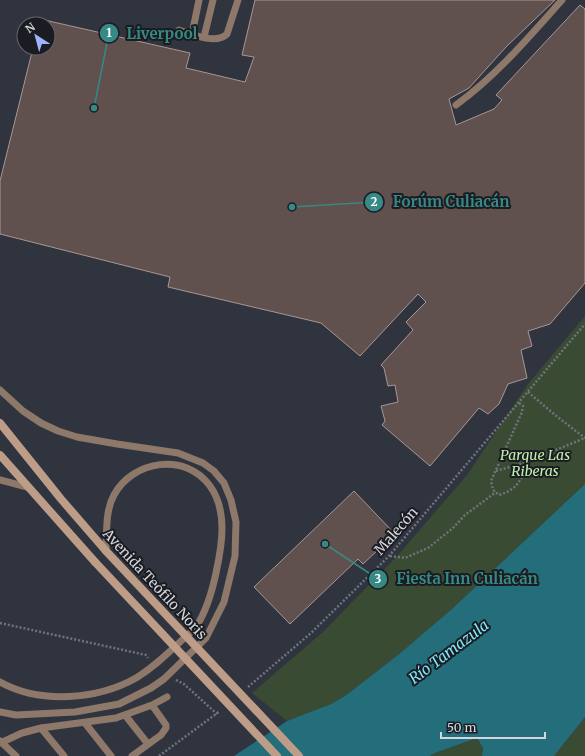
<svg xmlns="http://www.w3.org/2000/svg" width="585" height="756" font-family="Merriweather,serif">
<style>
.green{fill:#3a4b34}
.water{fill:#246d7b}
.building{fill:#60504e;stroke:#a89794}
.lines{fill:none;stroke-linecap:round;stroke-linejoin:round}
.path{stroke:#6f737c;stroke-width:2.5;stroke-dasharray:2 2;stroke-linecap:butt}
.service{stroke:#8d786a;stroke-width:7}
.secondary{stroke:#be9d88;stroke-width:8}
.secondary-bridge{stroke:#be9d88;stroke-width:8}
.labels{text-anchor:middle;stroke-width:4;stroke-linejoin:round;paint-order:stroke}
.park-label{font-size:14px;font-style:italic;fill:#c1f3af;stroke:#1a1c21}
.street-label{font-size:14px;fill:#d3d6dd;stroke:#1a1c21}
.water-label{font-size:15px;font-style:italic;fill:#7de8fe;stroke:#1a1c21}
.leader{fill:none;stroke:#368984;stroke-width:1.5}
.callout-dot{fill:#368984;stroke:#1a1c21;stroke-width:1.5}
.mark-label{font-size:12px;text-anchor:middle;font-weight:bold;fill:#fff}
.callout-label{font-size:15px;text-anchor:middle;font-weight:bold;fill:#368984;stroke:#1a1c21;stroke-width:4;stroke-linejoin:round;paint-order:stroke}
</style>
<rect width="100%" height="100%" fill="#30343f"/>
<path class="green" d="M585 316V484L453 608 398 655 345 696 331 704 287 721 252 693 323 632 399 554 467 475 528 384Z
M585 717V756H554Z
M477 738 483 748 482 756H430L435 753Z"/>
<path class="water" d="M585 484V717L554 756H482L483 748 477 738 435 753 430 756H234L287 721 331 704 345 696 398 655 453 608Z"/>
<path class="building" d="M255 0H555L506 47 469 88 449 99 456 125 494 109 502 100 496 95 580 5 585 9V283L550 324 528 331 532 346 521 350 527 378 508 384 499 404 488 414 479 408 430 466 382 425 385 421 381 406 398 402 395 385 388 386 384 368 381 365 413 330 406 322 426 302 418 294 360 356 321 323 168 287 170 277 0 234V181L33 48H48V24H39L40 19 190 53 186 68 245 82 254 57 242 55Z
M354 491 395 534 363 564 358 559 290 624 254 587Z"/>
<g class="lines">
<path class="path" d="M528 392 555 415 585 438
M519 403 523 406 522 412 491 481 493 490 499 495C519 489 521 479 529 461L585 438
M496 471 529 461
M390 556 405 558 428 548 453 528 465 515 496 492
M0 623 146 655 148 658
M176 680 184 684 217 714
M248 687 311 633 389 556 585 324
M159 756 220 711"/>
<path class="service" d="M179 30C192 34 216 45 227 34L238 0
M192 34 199 0
M204 37 213 0
M456 105C496 76 529 37 562 0
M0 390 23 411 41 423 58 431 77 437 117 444 178 453 203 463 214 471 224 483 231 500 236 522 235 556 224 602 206 638 164 679 151 688 119 704 75 712 16 715 0 712
M0 480 27 487
M0 682C40 704 97 700 136 678 154 667 166 655 181 641 185 637 192 632 196 627 207 610 212 592 216 573 222 545 228 511 210 486 186 452 133 460 114 495 105 511 107 533 106 551
M125 715 148 744
M85 723 111 756
M41 728 64 756
M0 741 16 756
M0 743 22 733 41 728 116 718 152 705 167 697
M132 756 161 735 166 728V725L152 705"/>
<path class="secondary" d="M0 423 61 499 106 551
M0 455 95 562"/>
<path class="secondary-bridge" d="M106 551 299 756
M95 562 277 756"/>
</g>
<g class="labels">
<g class="park-label">
<text x="535" y="460">Parque Las<tspan x="535" dy="16">Riberas</tspan></text>
</g>
<g class="street-label">
<text transform="translate(396 531) rotate(-49)" y="5">Malecón</text>
<text transform="translate(155 584) rotate(47)" y="5">Avenida Teófilo Noris</text>
</g>
<g class="water-label">
<text transform="translate(449 652) rotate(-37)" y="5">Río Tamazula</text>
</g>
</g>
<path class="leader" d="M94 108L109 33M292 207L374 202M325 544L378 579"/>
<g class="callout-dot">
<circle cx="94" cy="108" r="4"/>
<circle cx="292" cy="207" r="4"/>
<circle cx="325" cy="544" r="4"/>
<circle cx="109" cy="33" r="10"/>
<circle cx="374" cy="202" r="10"/>
<circle cx="378" cy="579" r="10"/>
</g>
<g class="mark-label">
<text x="109" y="37">1</text>
<text x="374" y="206">2</text>
<text x="378" y="583">3</text>
</g>
<g class="callout-label">
<text x="162" y="39">Liverpool</text>
<text x="451" y="207">Forúm Culiacán</text>
<text x="467" y="584">Fiesta Inn Culiacán</text>
</g>
<g transform="translate(36 36) rotate(324)"><circle r="19" fill="#1a1c21" stroke="#64666c"/>
<path d="M0-3L7 15L0 10L-7 15Z" fill="#9eb3fd"/>
<text y="-6" font-size="11" font-weight="bold" text-anchor="middle" fill="#d3d6dd">N</text>
</g>
<path d="M441 732v6h104v-6" fill="none" stroke="#d3d6dd" stroke-width="2"/>
<text x="447" y="732" font-size="12" fill="#d3d6dd" stroke="#1a1c21" stroke-width="3" paint-order="stroke">50 m</text>
</svg>
